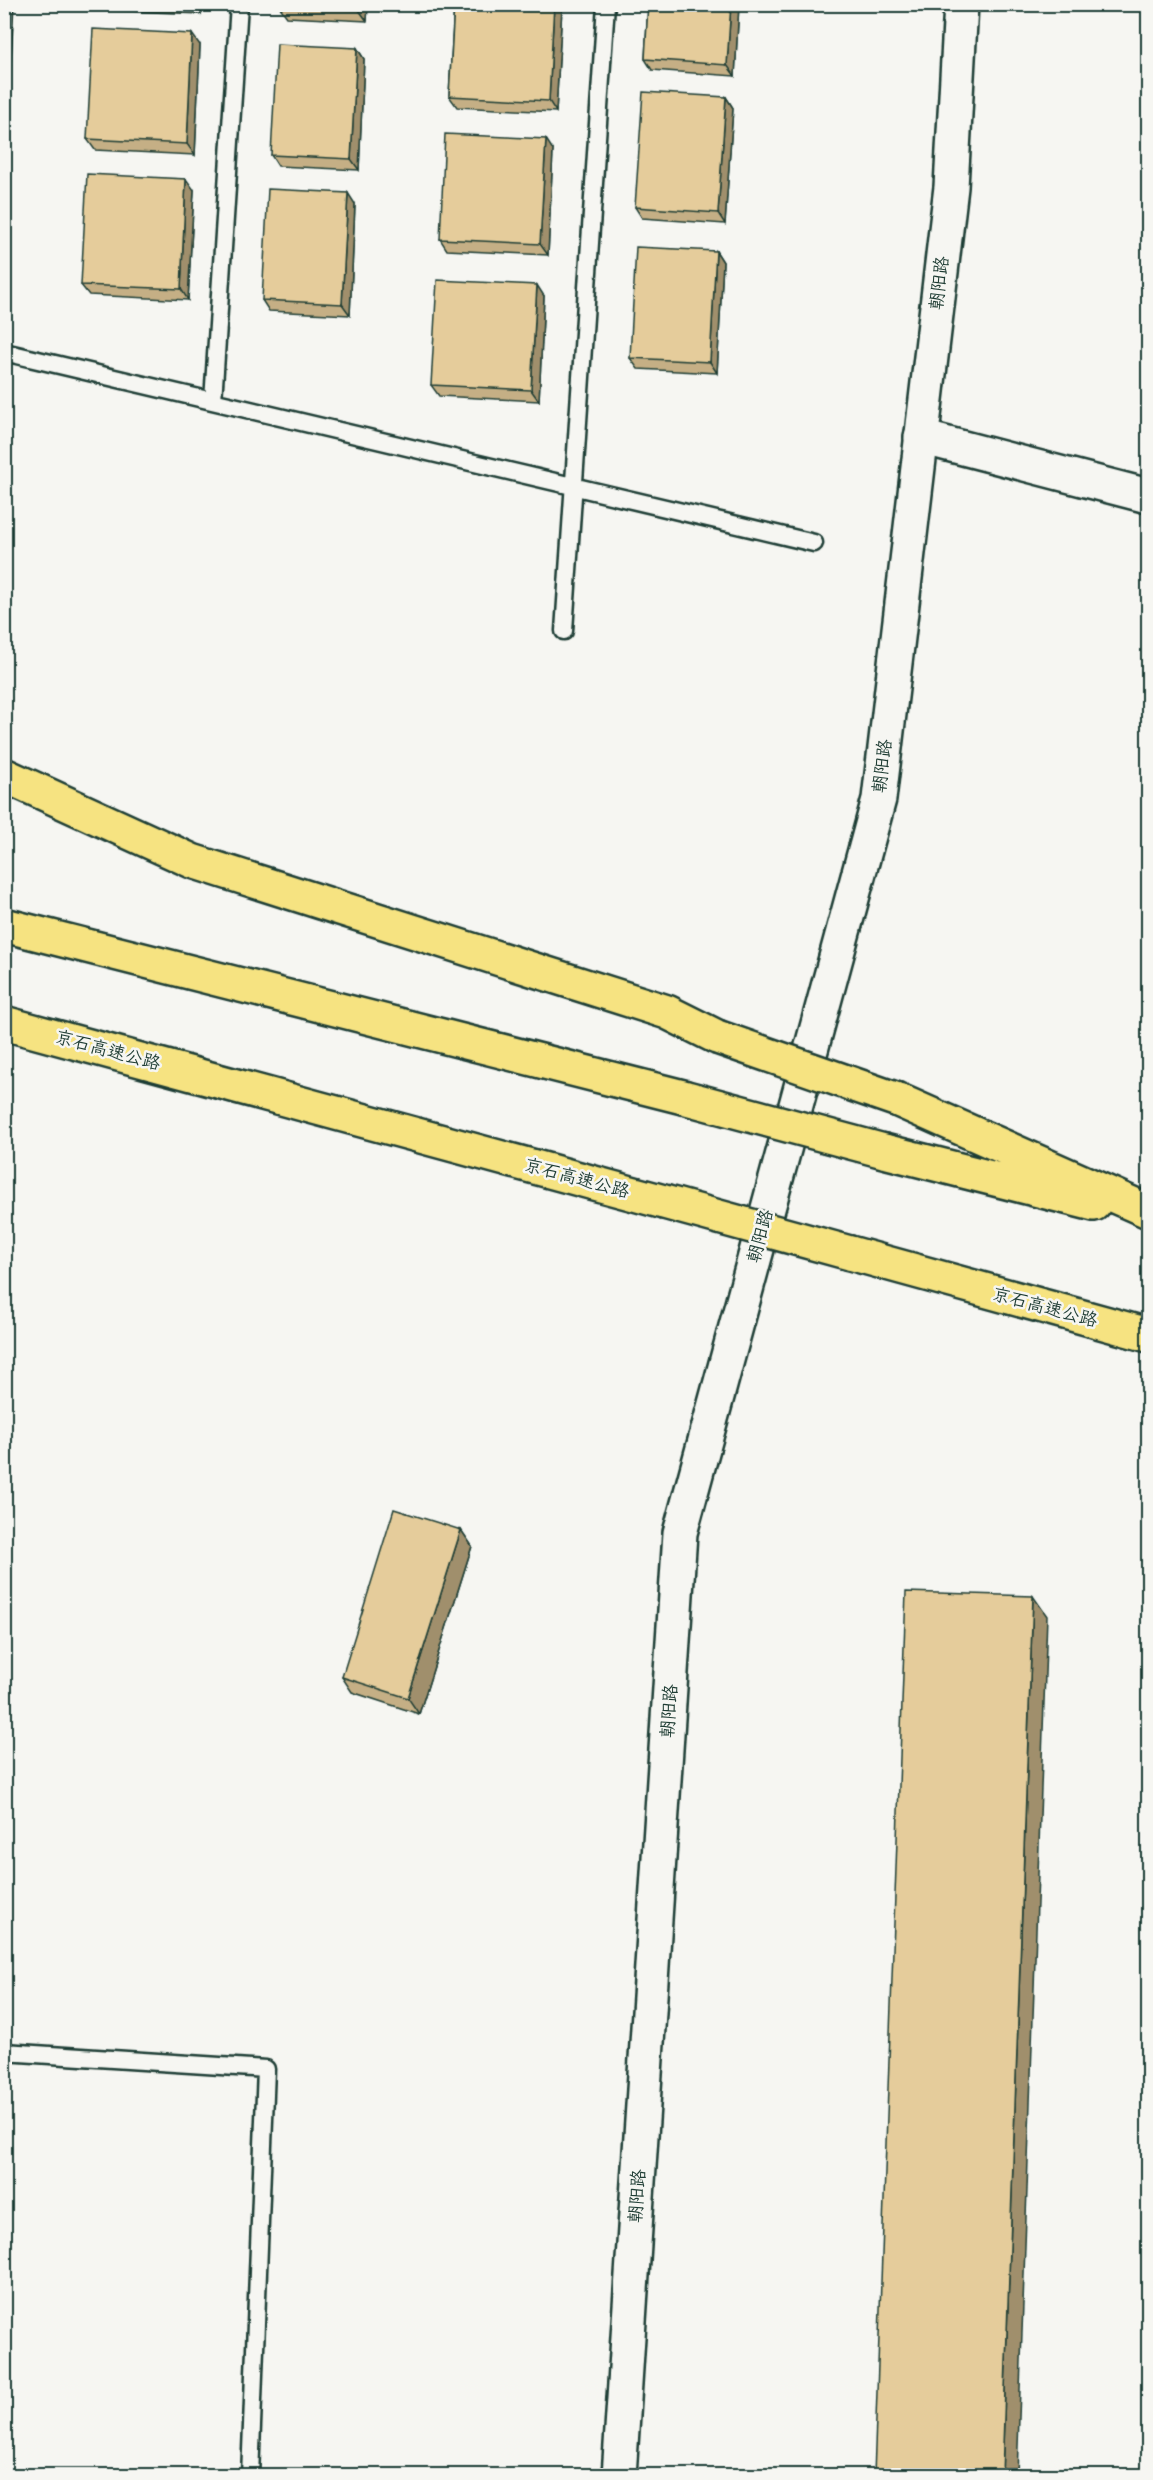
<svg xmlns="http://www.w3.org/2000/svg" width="1153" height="2480" font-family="Mali,'LXGW WenKai TC',sans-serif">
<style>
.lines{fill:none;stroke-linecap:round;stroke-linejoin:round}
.lane-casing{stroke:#1f3d34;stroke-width:21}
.street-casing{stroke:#1f3d34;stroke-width:38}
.secondary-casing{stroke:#1f3d34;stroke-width:38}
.highway-casing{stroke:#1f3d34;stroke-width:38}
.lane{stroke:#f6f6f2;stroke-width:16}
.street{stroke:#f6f6f2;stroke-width:33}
.secondary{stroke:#f6f6f2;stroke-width:33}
.highway{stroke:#f6e381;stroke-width:33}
.highway-bridge-casing{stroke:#1f3d34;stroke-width:38;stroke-linecap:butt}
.highway-bridge{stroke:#f6e381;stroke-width:33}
.wall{fill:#c5af85;stroke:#1f3d34;stroke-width:1.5}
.shaded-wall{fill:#a08f6c;stroke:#1f3d34;stroke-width:1.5}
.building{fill:#e5cc9b;stroke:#1f3d34;stroke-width:1.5}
.labels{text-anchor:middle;stroke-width:5;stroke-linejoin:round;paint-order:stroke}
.street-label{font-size:18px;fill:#1f3d34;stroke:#f6f6f2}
</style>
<rect width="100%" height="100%" fill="#f6f6f2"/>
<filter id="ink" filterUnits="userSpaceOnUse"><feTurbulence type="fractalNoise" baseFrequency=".0167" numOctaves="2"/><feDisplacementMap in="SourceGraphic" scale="12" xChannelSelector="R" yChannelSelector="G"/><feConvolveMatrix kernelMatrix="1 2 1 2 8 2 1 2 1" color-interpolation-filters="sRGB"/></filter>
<g filter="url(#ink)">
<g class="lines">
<g class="lane-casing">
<path id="lane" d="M4 352 814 543
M213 401 239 4
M564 631 606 4
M4 2052 266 2069 250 2476"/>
</g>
<g class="street-casing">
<path id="street" d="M921 437 1148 496"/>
</g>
<g class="secondary-casing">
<path id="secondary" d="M619 2476 680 1533 879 799 951 187 961 4"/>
</g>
<g class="highway-casing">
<path id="highway" d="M4 775 192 861 667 1012 717 1037
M4 925 683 1097
M4 1023 664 1202
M898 1100 1148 1211
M884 1151 1094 1204
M850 1253 1148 1335"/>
</g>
<use href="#lane" class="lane"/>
<use href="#street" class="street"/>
<use href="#secondary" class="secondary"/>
<use href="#highway" class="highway"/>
<g class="highway-bridge-casing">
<path id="highway-bridge" d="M717 1037 898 1100
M683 1097 884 1151
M664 1202 850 1253"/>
</g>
<use href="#highway-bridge" class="highway-bridge"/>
</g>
<path class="wall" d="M4 4 10 77H4Z
M97 4H201V14L101 10Z
M368 4 367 21 287 17 279 6Z
M454 4H560L562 7 556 112 457 107 449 96Z
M648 4H739L735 76 652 70 645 59Z
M200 45 195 155 95 150 87 139Z
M357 48 364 59 359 170 278 166 271 155Z
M726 97 733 108 725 224 642 218 635 207Z
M553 150 548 255 447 250 440 239Z
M194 190 188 300 89 295 81 285Z
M355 204 350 315 269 311 262 300Z
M716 251 723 262 717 373 638 369 630 358Z
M544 296 539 401 439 396 431 385Z
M461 1530 472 1546 419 1714 352 1692 342 1677Z"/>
<path class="shaded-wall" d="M6 4H14L10 77 4 69V35Z
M194 4H201V14Z
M360 4H368L367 21 359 10Z
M554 4H560L562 7 556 112 549 101Z
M731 4H739L735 76 727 65Z
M192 34 200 45 195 155 187 144Z
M357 48 364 59 359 170 351 159Z
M726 97 733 108 725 224 718 213Z
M4 108 7 111 4 153Z
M546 139 553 150 548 255 540 244Z
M186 179 194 190 188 300 181 289Z
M348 193 355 204 350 315 342 304Z
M716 251 723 262 717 373 710 362Z
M537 285 544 296 539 401 531 390Z
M461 1530 472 1546 419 1714 408 1698Z
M1033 1596 1047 1616 1017 2475H1002Z"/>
<path class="building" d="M4 4H6L4 35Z
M279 4H360L359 10 279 6Z
M454 4H554L549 101 449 96Z
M648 4H731L727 65 645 59Z
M93 29 192 34 187 144 87 139Z
M277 44 357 48 351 159 271 155Z
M643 92 726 97 718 213 635 207Z
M445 134 546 139 540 244 440 239Z
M1149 163V225H1144Z
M87 174 186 179 181 289 81 285Z
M268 189 348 193 342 304 262 300Z
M636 247 716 251 710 362 630 358Z
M437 280 537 285 531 390 431 385Z
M394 1509 461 1530 408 1698 342 1677Z
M906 1592 1033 1596 1002 2475H874Z"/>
</g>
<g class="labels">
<g class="street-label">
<text transform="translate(939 283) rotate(-83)" y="6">朝阳路</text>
<text transform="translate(882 766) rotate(-83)" y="6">朝阳路</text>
<text transform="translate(108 1050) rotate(15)" y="6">京石高速公路</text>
<text transform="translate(577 1178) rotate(15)" y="6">京石高速公路</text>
<text transform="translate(760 1236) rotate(-75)" y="6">朝阳路</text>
<text transform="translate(1045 1307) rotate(15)" y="6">京石高速公路</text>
<text transform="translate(669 1711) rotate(-86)" y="6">朝阳路</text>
<text transform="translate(637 2196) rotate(-86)" y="6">朝阳路</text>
</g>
</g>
<rect width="1153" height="2480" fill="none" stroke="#f6f6f2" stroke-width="24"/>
<rect x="12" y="12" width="1129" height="2456" fill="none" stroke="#1f3d34" stroke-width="2" filter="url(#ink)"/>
</svg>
